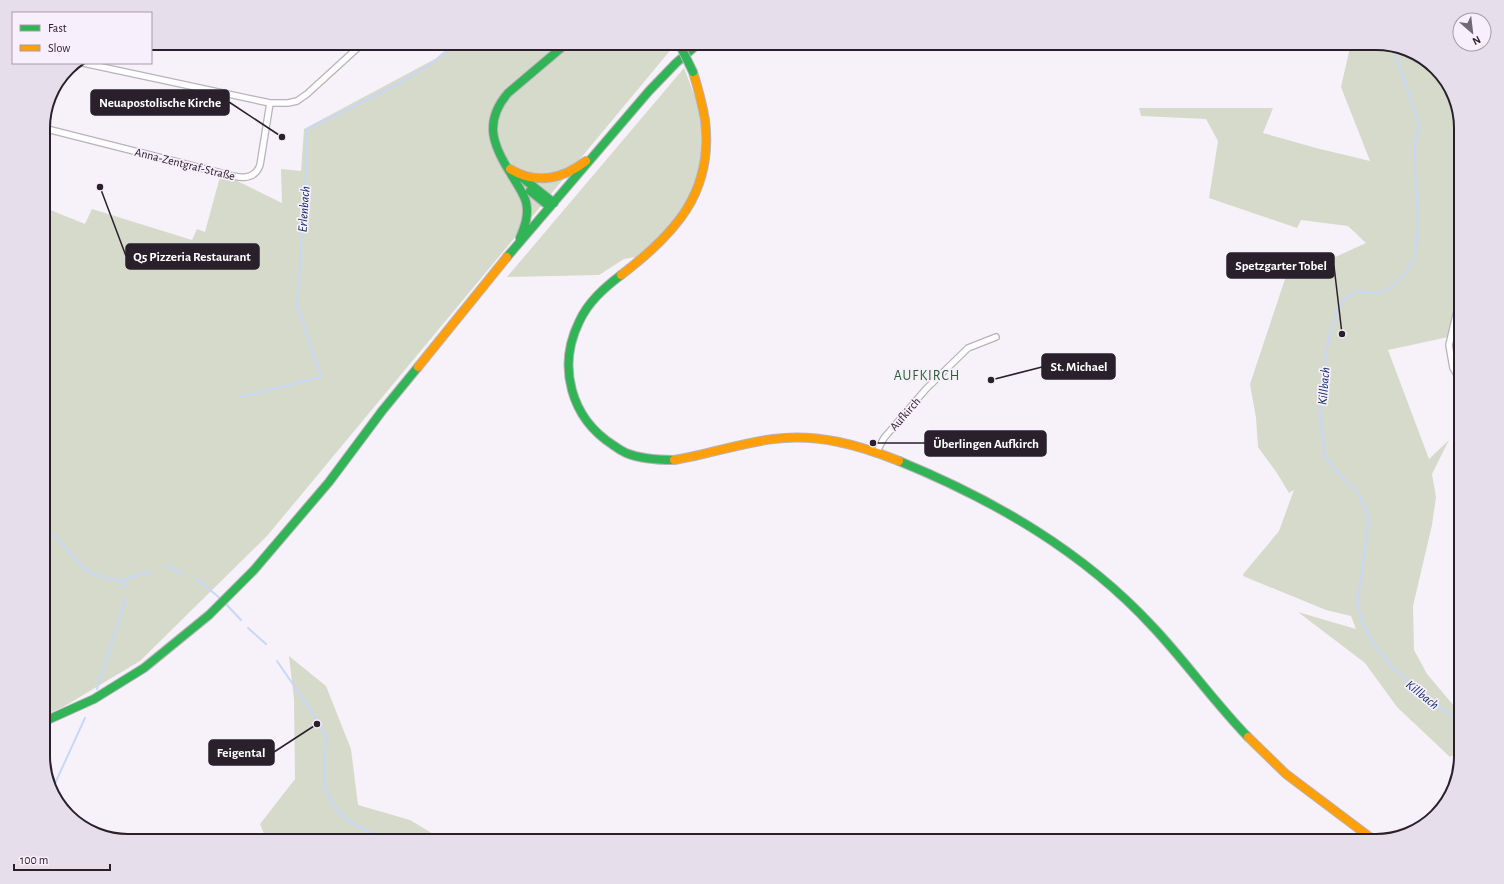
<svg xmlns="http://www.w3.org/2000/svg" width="1504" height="884" font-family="'Alegreya Sans',sans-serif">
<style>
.green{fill:#d6daca}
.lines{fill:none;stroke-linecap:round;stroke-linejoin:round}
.stream{stroke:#c8d7f8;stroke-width:2}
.street-casing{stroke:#b8b2bb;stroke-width:8}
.fast-casing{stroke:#b8b2bb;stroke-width:10}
.slow-casing{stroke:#b8b2bb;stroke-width:10}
.street{stroke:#fefdfe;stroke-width:5.5}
.fast{stroke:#30b455;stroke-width:8}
.slow{stroke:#ff9f0a;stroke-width:8}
.fast-bridge-casing{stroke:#b8b2bb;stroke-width:10;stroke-linecap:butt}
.fast-bridge{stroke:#30b455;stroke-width:8}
.labels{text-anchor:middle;stroke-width:3.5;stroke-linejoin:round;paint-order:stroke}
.street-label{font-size:12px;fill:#29202c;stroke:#f8effc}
.water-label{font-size:13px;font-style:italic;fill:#092865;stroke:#f8effc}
.quarter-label{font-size:14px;letter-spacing:1px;fill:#26612f;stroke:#f8effc}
.rim{fill:none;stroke:#29202c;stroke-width:2}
.leader{fill:none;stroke:#29202c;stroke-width:1.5}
.callout-dot{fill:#29202c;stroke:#f8effc;stroke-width:1.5}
.callout{fill:#29202c;stroke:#29202c;stroke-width:1.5}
.callout-label{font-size:13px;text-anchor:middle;font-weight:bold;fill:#fff}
</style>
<rect width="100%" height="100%" fill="#f7f2f9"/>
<path class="green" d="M454 43H670L673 47 267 536 140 661 63 707 43 716V207L85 224 92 209 192 240 197 229 205 232 221 173 282 203 281 169 301 171 304 129 435 59Z
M1351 43H1376L1418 54 1449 86 1461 123V329L1453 336 1388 350 1429 459 1449 440 1432 474 1436 497 1432 525 1413 606 1414 650 1427 674 1455 707 1461 710V751L1450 757 1397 707 1365 663 1298 612 1356 629 1351 616 1326 610 1243 576 1244 573 1279 531 1294 490 1289 493 1277 473 1258 447 1256 418 1250 384 1290 264H1320L1366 243 1348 226 1301 220 1297 228 1209 198 1218 141 1206 119 1141 116 1139 108H1273L1263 133 1316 148 1370 161 1341 87Z
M684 68 697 102 701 125V153L698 174 690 197 664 233 636 257 624 259 599 275 507 277Z
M289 656 326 686 351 749 358 805 410 820 445 841H267L260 824 295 779 294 699Z"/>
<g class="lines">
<path class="stream" d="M1393 48 1419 124 1414 150 1418 223 1415 260 1397 283 1383 292 1371 293 1355 291 1344 300 1337 311 1329 337 1322 377 1320 417 1325 456 1335 470 1358 492 1369 519 1357 605 1363 624 1375 646 1393 668 1420 693 1461 723
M240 397 321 377 297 305 306 176V130C358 103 414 80 459 43
M43 524 87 571 105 578 120 581 151 571
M163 566 170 567 183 574
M196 578 222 600
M120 581 126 587
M225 603 241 620
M248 628 266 644
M277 661 312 712 326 737 324 761 325 787 333 805 347 820 385 841
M97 689 126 598
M52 790 85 718"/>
<g class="street-casing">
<path id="street" d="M83 63 270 103H288L297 101 307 94 363 43
M43 128 221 173C235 177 254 183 260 165L270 103
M1461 294 1449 345 1453 368 1461 381
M876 453 884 438 926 389 968 348 996 337"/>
</g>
<g class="fast-casing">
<path id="fast" d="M520 176 554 203
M530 191 550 207
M520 238C525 226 529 215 526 202 523 192 516 183 511 174 493 146 483 122 508 93L567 43
M507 257 649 91 676 63 699 43
M621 275C604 288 588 302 579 322 557 367 571 418 613 445 617 448 622 451 626 453 641 459 658 460 674 460
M899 461C994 500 1083 551 1153 627 1186 662 1214 702 1248 737
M43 722 94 699 144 668 209 615 254 570 329 482 382 411 418 367"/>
</g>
<g class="slow-casing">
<path id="slow" d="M510 169C536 185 563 179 586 161
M621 275C675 234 714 192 705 120 702 103 698 88 693 72
M418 367 507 257
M674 460C707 455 740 443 773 439 817 433 859 445 899 461
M1248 737 1286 774 1375 841"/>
</g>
<use href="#street" class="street"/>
<use href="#fast" class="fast"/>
<use href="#slow" class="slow"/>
<g class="fast-bridge-casing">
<path id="fast-bridge" d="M679 43 693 72"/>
</g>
<use href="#fast-bridge" class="fast-bridge"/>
</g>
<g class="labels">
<g class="street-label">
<text transform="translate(185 164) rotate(14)" y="4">Anna-Zentgraf-Straße</text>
<text transform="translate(905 414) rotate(-49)" y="4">Aufkirch</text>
</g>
<g class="water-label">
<text transform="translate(303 209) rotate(-86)" y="5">Erlenbach</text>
<text transform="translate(1323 386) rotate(-85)" y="5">Killbach</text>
<text transform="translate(1423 694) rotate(39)" y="5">Killbach</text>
</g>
<g class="quarter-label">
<text x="927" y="380">AUFKIRCH</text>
</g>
</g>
<path d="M0 0H1504V884H0ZM128 50H1376A78 78 0 0 1 1454 128V756A78 78 0 0 1 1376 834H128A78 78 0 0 1 50 756V128A78 78 0 0 1 128 50Z" fill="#e7deeb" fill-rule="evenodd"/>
<path class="rim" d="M128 50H1376A78 78 0 0 1 1454 128V756A78 78 0 0 1 1376 834H128A78 78 0 0 1 50 756V128A78 78 0 0 1 128 50Z"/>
<path class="leader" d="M282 137L229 102M100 187L126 256M1342 334L1334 266M991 380L1042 367M873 443L925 443M317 724L274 752"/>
<g class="callout-dot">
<circle cx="282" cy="137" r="4"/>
<circle cx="100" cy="187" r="4"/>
<circle cx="1342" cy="334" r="4"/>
<circle cx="991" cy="380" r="4"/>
<circle cx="873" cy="443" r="4"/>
<circle cx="317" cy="724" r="4"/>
</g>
<g class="callout">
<rect x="91" y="90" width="138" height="25" rx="4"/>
<rect x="126" y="244" width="133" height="25" rx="4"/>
<rect x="1227" y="253" width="107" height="25" rx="4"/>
<rect x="1042" y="354" width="73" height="25" rx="4"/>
<rect x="925" y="431" width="121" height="25" rx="4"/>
<rect x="209" y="740" width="65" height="25" rx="4"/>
</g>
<g class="callout-label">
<text x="160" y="107">Neuapostolische Kirche</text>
<text x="192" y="261">Q5 Pizzeria Restaurant</text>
<text x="1281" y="270">Spetzgarter Tobel</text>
<text x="1079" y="371">St. Michael</text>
<text x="986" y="448">Überlingen Aufkirch</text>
<text x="241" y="757">Feigental</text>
</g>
<rect x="12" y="12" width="140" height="52" fill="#f8effc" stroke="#a59ca9"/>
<rect x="20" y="25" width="20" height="6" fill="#30b455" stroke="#a59ca9"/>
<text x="48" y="32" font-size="12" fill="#29202c">Fast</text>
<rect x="20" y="45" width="20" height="6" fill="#ff9f0a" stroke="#a59ca9"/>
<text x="48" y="52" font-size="12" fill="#29202c">Slow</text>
<g transform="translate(1472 32) rotate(152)"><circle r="19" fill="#f8effc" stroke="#a59ca9"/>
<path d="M0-3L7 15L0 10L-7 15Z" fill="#716a74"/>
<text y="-6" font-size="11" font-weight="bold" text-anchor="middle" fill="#29202c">N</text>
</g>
<path d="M14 864v6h96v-6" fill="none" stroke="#29202c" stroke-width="2"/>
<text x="20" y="864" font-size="12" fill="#29202c" stroke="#f8effc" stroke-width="3" paint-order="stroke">100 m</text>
</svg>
